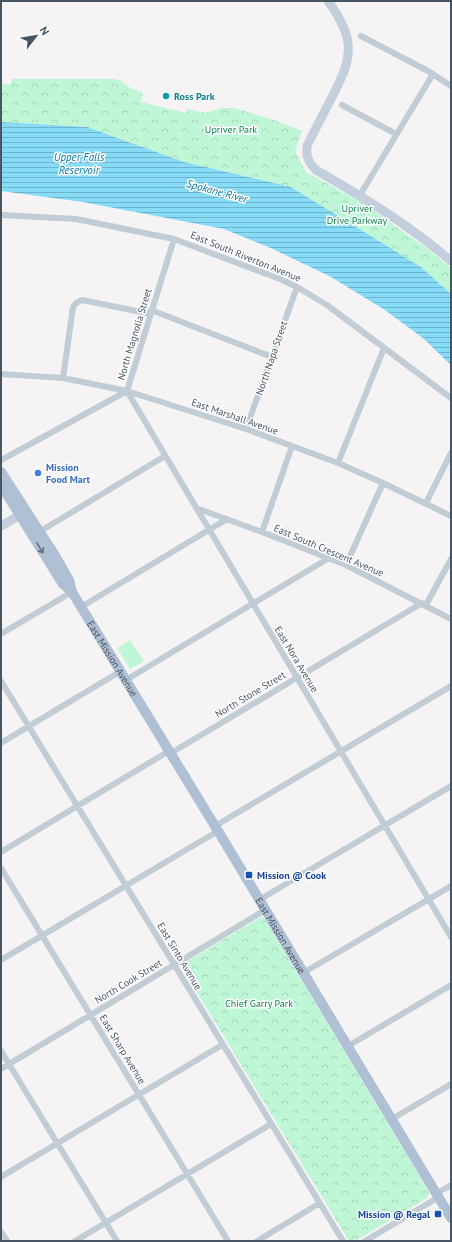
<svg xmlns="http://www.w3.org/2000/svg" width="452" height="1242" font-family="'PT Sans',sans-serif">
<style>
.green{fill:#bef6d6}
.park{fill:url(#park-crowns)}
.water{fill:url(#water-rules)}
.lines{fill:none;stroke-linecap:round;stroke-linejoin:round}
.street{stroke:#c2ccd5;stroke-width:6}
.secondary{stroke:#c4cfdd;stroke-width:9}
.primary{stroke:#b0c0d4;stroke-width:10}
.oneway{stroke:#62707f}
.culture-dot{fill:#0f9aa8;stroke:#fff;stroke-width:1.5}
.shop-dot{fill:#3f7fe0;stroke:#fff;stroke-width:1.5}
.transit-dot{fill:#1a4fb4;stroke:#fff;stroke-width:1.5}
.labels{text-anchor:middle;stroke-width:3;stroke-linejoin:round;paint-order:stroke}
.culture-label{font-size:10px;font-weight:bold;fill:#0d838f;stroke:#fff;text-anchor:start}
.park-label{font-size:10px;fill:#0c844d;stroke:#fff}
.street-label{font-size:10px;fill:#485563;stroke:#fff}
.shop-label{font-size:10px;font-weight:bold;fill:#366cbe;stroke:#fff;text-anchor:start}
.transit-label{font-size:10px;font-weight:bold;fill:#164399;stroke:#fff;text-anchor:start}
.water-label{font-size:11px;font-style:italic;fill:#037aa4;stroke:#fff}
</style>
<defs>
<pattern id="park-crowns" width="20" height="18" patternUnits="userSpaceOnUse"><rect width="20" height="18" fill="#bef6d6"/><path d="M2 6a3 3 0 1 1 6 0M12 15a3 3 0 1 1 6 0" fill="none" stroke="#a5d5ba"/></pattern>
<pattern id="water-rules" width="6" height="5" patternUnits="userSpaceOnUse"><rect width="6" height="5" fill="#86dbf7"/><path d="M0 2.5h6" fill="none" stroke="#70b4cc"/></pattern>
</defs>
<rect width="100%" height="100%" fill="#f5f3f3"/>
<path class="green" d="M130 640 144 661 130 669 117 648Z"/>
<path class="park" d="M11 79H114L121 81 129 87 143 93 141 102 186 113 188 109 206 113 222 108H234L274 120 302 131 295 151 306 172 364 204 429 250 451 268V294L421 267 291 187 184 162 87 127 1 122V84H11Z
M261 917 264 918 429 1192 427 1198 355 1241H349L182 968V965L184 963Z"/>
<path class="water" d="M1 122 87 127 184 162 291 187 421 267 451 294V365L424 339 385 310 331 277 273 249 224 229 83 202 1 191Z"/>
<g class="lines">
<path class="street" d="M361 36 428 71 451 86
M342 105 396 134
M360 195 433 74
M1 215 76 219 174 239 280 279 297 287 327 305 451 398
M151 310 272 357
M1 374 63 378 127 391 246 429 338 463 383 483 451 516
M63 378 73 307 76 303 82 300 151 314
M127 391 451 937
M246 429 297 287
M1 460 127 391 174 239
M338 463 384 348
M426 503 451 453
M196 508 262 532 346 565 451 619
M39 532 165 456
M262 532 292 446
M346 565 383 483
M426 605 451 559
M81 607 227 519
M1 634 72 592
M126 680 329 558
M1 681 343 1241
M1 743 121 671
M171 753 422 603
M215 826 451 686
M1 852 169 751
M1 868 228 1241
M259 900 451 786
M1 960 218 831
M303 973 451 886
M348 1046 451 985
M1 1051 117 1241
M1 1069 265 910
M392 1119 451 1084
M1 1177 222 1045
M437 1193 451 1185
M1 1232 7 1241
M75 1241 271 1124
M257 1241 320 1203
M365 1241 439 1197"/>
<path class="secondary" d="M328 1C356 39 353 57 332 97 324 113 315 129 307 146 306 156 308 162 316 170 364 198 408 224 451 261
M1 526 25 512"/>
<g class="primary">
<path id="s1" d="M1 472 54 554 69 580 72 592 218 831 451 1218"/>
<path d="M1 485 63 584 72 592"/>
</g>
</g>
<defs><path id="oneway-shaft" d="M-6 0H5M1.5-3L5.5 0L1.5 3" fill="none" stroke-width="1.6" stroke-linecap="round" stroke-linejoin="round"/></defs>
<use class="oneway" href="#oneway-shaft" transform="translate(40 548) rotate(58)"/>
<circle class="culture-dot" cx="166" cy="96" r="4"/>
<circle class="shop-dot" cx="38" cy="473" r="4"/>
<g class="transit-dot">
<rect x="245" y="871" width="8" height="8" rx="2"/>
<rect x="434" y="1210" width="8" height="8" rx="2"/>
</g>
<g class="labels">
<g class="culture-label">
<text x="174" y="100">Ross Park</text>
</g>
<g class="park-label">
<text x="231" y="133">Upriver Park</text>
<text x="357" y="212">Upriver<tspan x="357" dy="12">Drive Parkway</tspan></text>
<text x="259" y="1007">Chief Garry Park</text>
</g>
<g class="street-label">
<text transform="translate(246 256) rotate(22)" y="4">East South Riverton Avenue</text>
<text transform="translate(134 334) rotate(-73)" y="4">North Magnolia Street</text>
<text transform="translate(271 358) rotate(-71)" y="4">North Napa Street</text>
<text transform="translate(235 416) rotate(19)" y="4">East Marshall Avenue</text>
<text transform="translate(329 550) rotate(23)" y="4">East South Crescent Avenue</text>
<text dy="4" stroke="none"><textPath href="#s1" startOffset="218">East Mission Avenue</textPath></text>
<text transform="translate(297 659) rotate(59)" y="4">East Nora Avenue</text>
<text transform="translate(250 694) rotate(-31)" y="4">North Stone Street</text>
<text dy="4" stroke="none"><textPath href="#s1" startOffset="542">East Mission Avenue</textPath></text>
<text transform="translate(180 956) rotate(59)" y="4">East Sinto Avenue</text>
<text transform="translate(128 981) rotate(-31)" y="4">North Cook Street</text>
<text transform="translate(123 1049) rotate(59)" y="4">East Sharp Avenue</text>
</g>
<g class="shop-label">
<text x="46" y="471">Mission<tspan x="46" dy="12">Food Mart</tspan></text>
</g>
<g class="transit-label">
<text x="257" y="879">Mission @ Cook</text>
<text x="430" y="1218" text-anchor="end">Mission @ Regal</text>
</g>
<g class="water-label">
<text x="79" y="161">Upper Falls<tspan x="79" dy="13">Reservoir</tspan></text>
<text transform="translate(217 191) rotate(15)" y="4">Spokane River</text>
</g>
</g>
<rect width="452" height="1242" fill="none" stroke="#485563" stroke-width="4"/>
<g transform="translate(36 36) rotate(59)" stroke="#ffffff" stroke-width="3" paint-order="stroke">
<path d="M0-3L7 15L0 10L-7 15Z" fill="#485563"/>
<text y="-6" font-size="11" font-weight="bold" text-anchor="middle" fill="#485563">N</text>
</g>
</svg>
